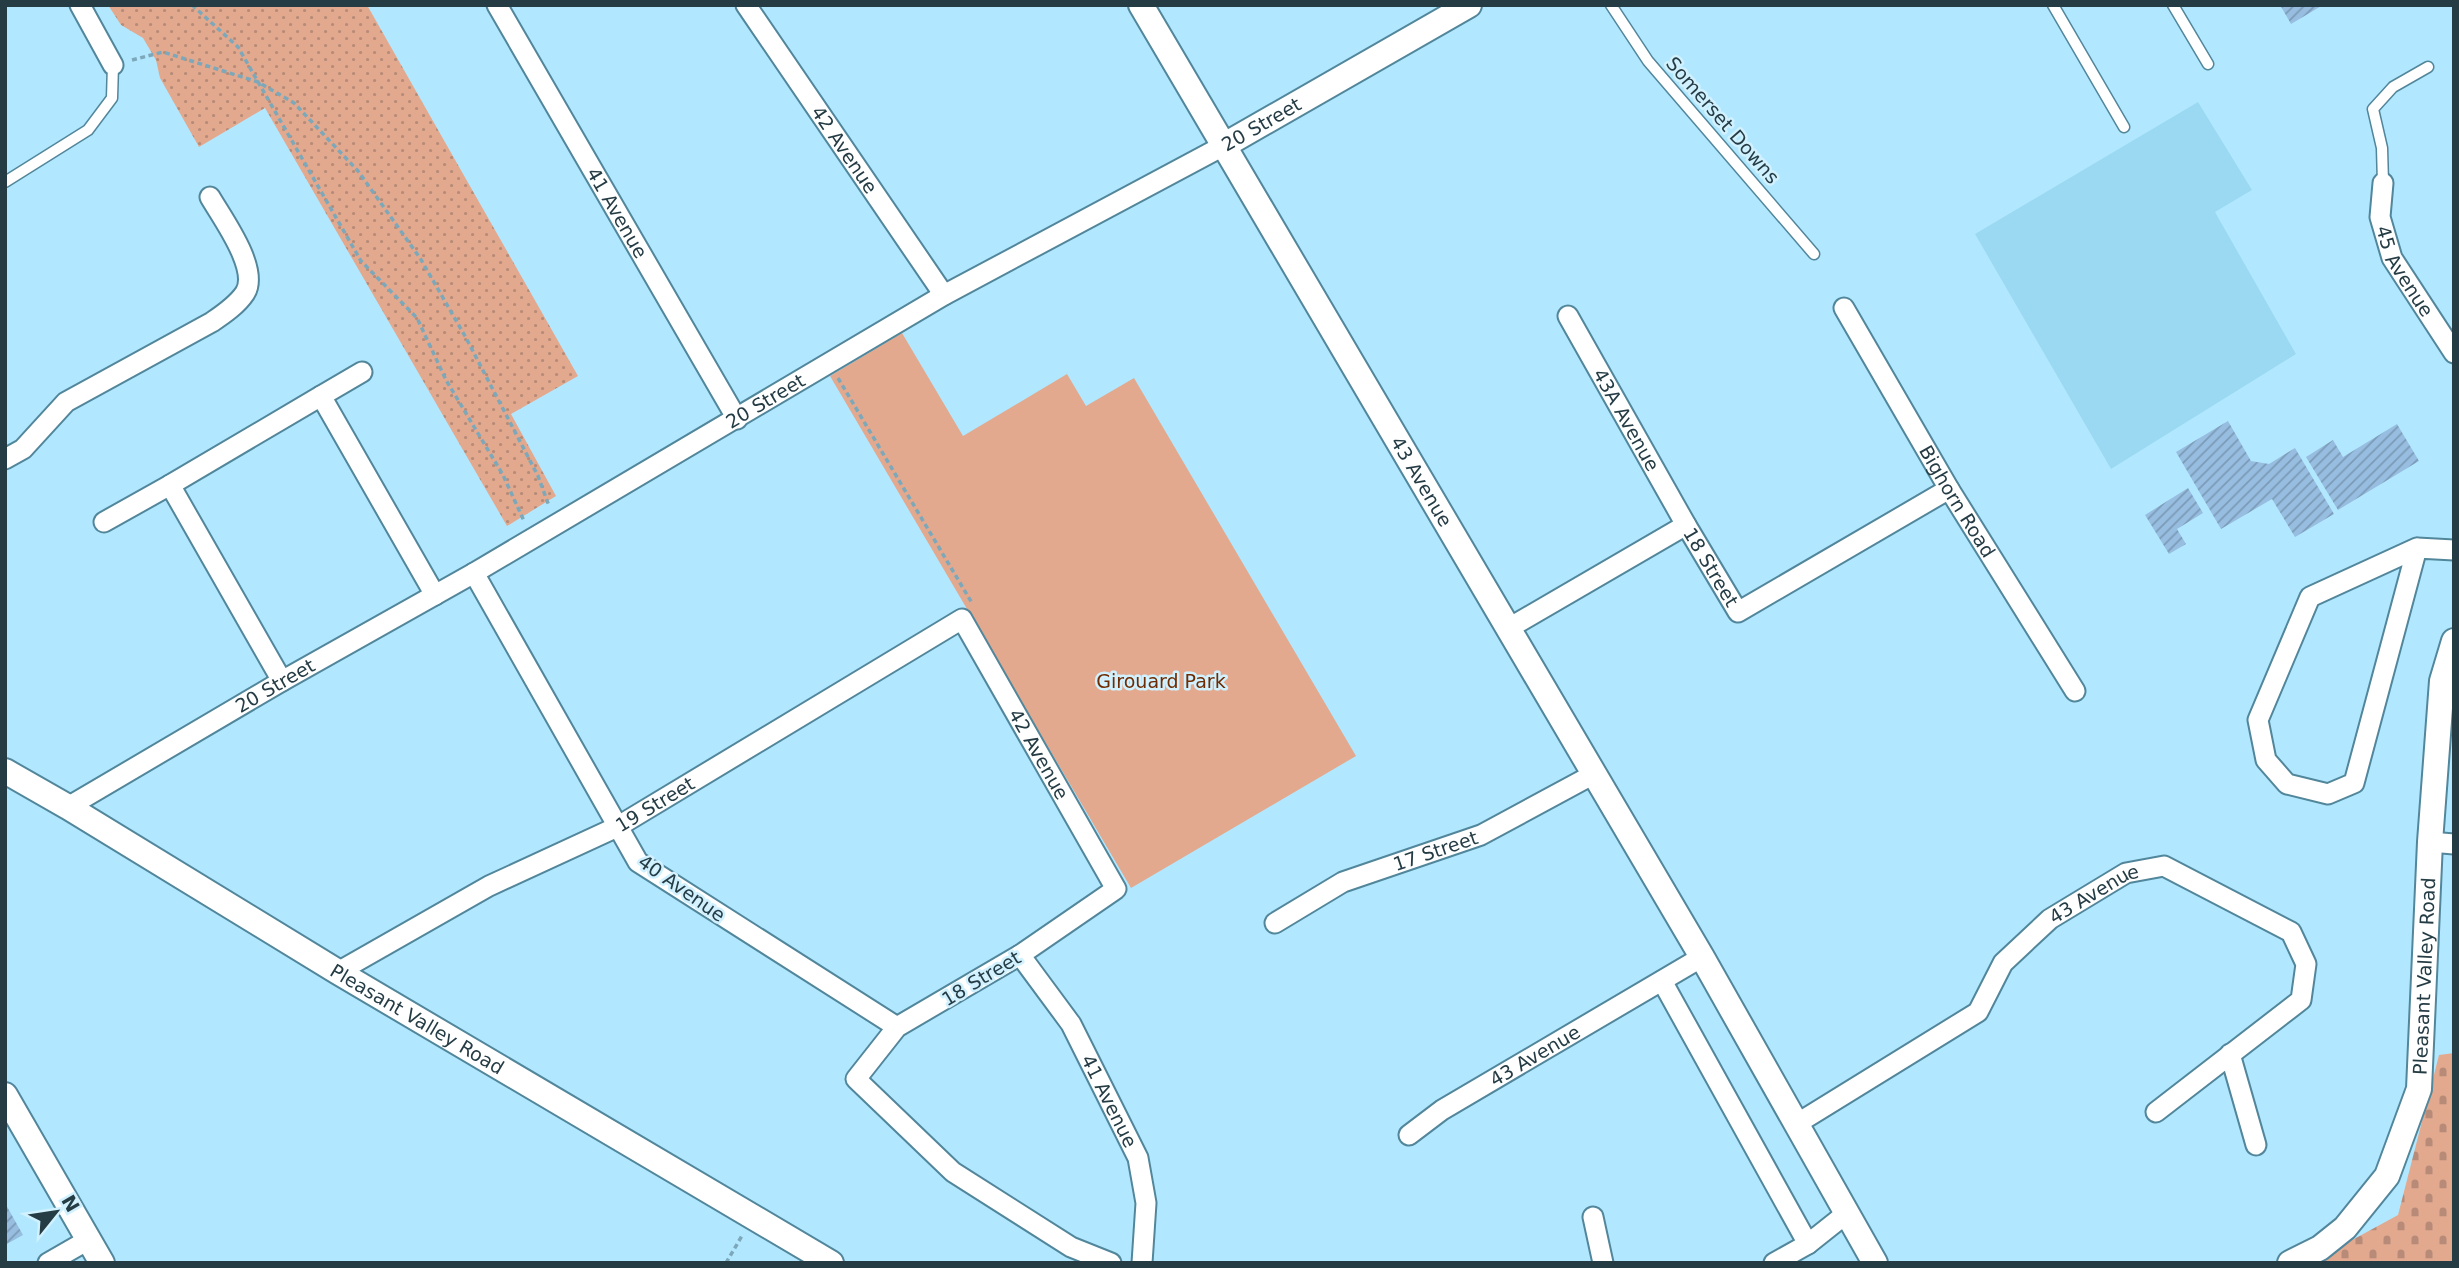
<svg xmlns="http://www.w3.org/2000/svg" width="2459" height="1268" font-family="'DejaVu Sans',sans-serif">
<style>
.built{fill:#9bd9f3}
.grass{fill:url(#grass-dots)}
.cemetery{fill:url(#cemetery-stones)}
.green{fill:#e2a98f}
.building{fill:url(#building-hatch)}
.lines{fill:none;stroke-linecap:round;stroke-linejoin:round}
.service-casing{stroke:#52869b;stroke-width:13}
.minor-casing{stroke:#52869b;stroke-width:23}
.tertiary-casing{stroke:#52869b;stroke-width:28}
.path{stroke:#7da8ba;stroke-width:3.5;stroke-dasharray:5 3.5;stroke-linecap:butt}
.service{stroke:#fff;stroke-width:10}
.minor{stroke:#fff;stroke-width:19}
.tertiary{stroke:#fff;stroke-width:24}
.labels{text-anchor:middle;stroke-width:5;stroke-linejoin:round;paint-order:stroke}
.street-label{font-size:19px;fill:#253c45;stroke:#d1f1ff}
.park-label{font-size:19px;fill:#6f2c02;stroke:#d1f1ff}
</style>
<defs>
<pattern id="grass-dots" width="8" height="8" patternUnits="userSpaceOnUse" patternTransform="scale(1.75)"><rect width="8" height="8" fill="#e2a98f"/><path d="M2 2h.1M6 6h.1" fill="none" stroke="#b78b77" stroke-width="1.8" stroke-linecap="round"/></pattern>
<pattern id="cemetery-stones" width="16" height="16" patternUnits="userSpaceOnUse" patternTransform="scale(1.75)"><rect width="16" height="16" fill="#e2a98f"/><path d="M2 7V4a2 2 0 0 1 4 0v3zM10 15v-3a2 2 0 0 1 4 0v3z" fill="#b78b77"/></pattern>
<pattern id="building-hatch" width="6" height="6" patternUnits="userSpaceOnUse" patternTransform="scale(1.75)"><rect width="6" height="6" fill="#97bde0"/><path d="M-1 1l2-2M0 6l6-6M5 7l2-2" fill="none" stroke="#7b9bb7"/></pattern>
</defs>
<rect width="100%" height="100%" fill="#b1e8ff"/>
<path class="built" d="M2198 102 2252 190 2215 212 2296 354 2111 469 1975 234Z"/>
<path class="grass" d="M108 5H367L578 376 511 414 556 496 507 526 265 108 199 147 160 78 156 60 143 38 121 25Z"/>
<path class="cemetery" d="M2454 1053V1263H2310L2398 1215 2439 1055Z"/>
<path class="green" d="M902 333 963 436 1067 374 1086 406 1134 378 1356 756 1131 888 830 376Z"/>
<path class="building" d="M2280 5H2323L2291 24Z
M2228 421 2251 461 2269 464 2295 448 2334 514 2295 537 2272 499 2221 529 2176 452Z
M2397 424 2419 461 2338 510 2306 457 2333 440 2343 457Z
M2188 488 2203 513 2177 529 2186 544 2169 554 2145 515Z
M5 1203 23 1235 5 1245Z"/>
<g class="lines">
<g class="service-casing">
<path id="service" d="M1611 5 1648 61 1814 254
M2053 5 2124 127
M2173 5 2208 64
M5 182 88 130 112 98 113 65
M2383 183 2382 148 2373 109 2393 87 2428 67"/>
</g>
<g class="minor-casing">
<g id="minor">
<path d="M80 5 113 65"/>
<path id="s1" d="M497 5 737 419"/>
<path id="s2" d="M746 5 944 295"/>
<path id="s3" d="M2383 183 2380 217 2392 258 2454 353"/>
<path id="s4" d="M1844 308 1949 489 2075 691"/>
<path id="s5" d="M1568 316 1686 525 1738 612 1949 489"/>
<path d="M321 396 362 372"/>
<path d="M5 459 23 449 66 402 212 322C224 314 237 305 245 293 260 269 222 218 210 197"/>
<path d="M104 522 170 485"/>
<path d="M2417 548 2354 783 2328 794 2287 784 2266 760 2258 720 2310 597 2417 548 2454 550"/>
<path d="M474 573 638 862 897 1027"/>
<path d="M1509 628 1686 525"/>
<path d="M282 681 170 485 321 396 435 595"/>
<path id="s6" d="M68 807 282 681 474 573 944 295 1223 146"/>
<path d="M2430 842 2454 844"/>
<path id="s7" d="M1275 923 1343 882 1481 835 1594 774"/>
<path id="s8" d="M1020 955 1071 1024 1138 1158 1146 1203 1142 1263"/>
<path id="s9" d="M338 972 489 886 617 827 962 619 1116 889 1020 955 897 1027 856 1079 953 1172 1071 1247 1111 1263"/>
<path d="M1662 981 1808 1244"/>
<path d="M2230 1054 2256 1145"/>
<path id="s10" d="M1798 1123 1978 1012 2003 963 2050 919 2126 873 2164 866 2291 932 2306 964 2301 1000 2156 1112"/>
<path id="s11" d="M1409 1135 1442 1110 1702 957"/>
<path d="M1593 1217 1603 1263"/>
<path d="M48 1263 88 1240"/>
<path d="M1774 1263 1808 1244 1847 1213"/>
</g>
</g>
<g class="tertiary-casing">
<g id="tertiary">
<path id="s12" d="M1141 5 1702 957 1875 1263"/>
<path id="s13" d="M1223 146 1469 5"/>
<path id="s14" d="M5 771 68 807 338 972 831 1263"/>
<path d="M5 1095 102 1263"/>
<path id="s15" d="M2290 1263 2320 1248 2345 1228 2387 1176 2419 1089 2430 842 2442 681 2454 641"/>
</g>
</g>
<path class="path" d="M192 5 238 47 361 261 417 318 446 380 503 475 524 521
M132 60 163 52 258 82 294 103 358 171 420 258 465 336 538 476 549 506
M838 378 972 603
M726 1263 743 1234"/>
<use href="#service" class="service"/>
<use href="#minor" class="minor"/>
<use href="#tertiary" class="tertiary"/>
</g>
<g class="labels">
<g class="street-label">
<text transform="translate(1723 120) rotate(49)" y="7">Somerset Downs</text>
<text dy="7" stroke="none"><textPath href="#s13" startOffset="44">20 Street</textPath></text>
<text dy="7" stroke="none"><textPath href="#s2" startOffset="175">42 Avenue</textPath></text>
<text dy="7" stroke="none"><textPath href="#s1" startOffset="240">41 Avenue</textPath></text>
<text dy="7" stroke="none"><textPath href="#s3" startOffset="94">45 Avenue</textPath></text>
<text dy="7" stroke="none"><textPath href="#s6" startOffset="807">20 Street</textPath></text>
<text dy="7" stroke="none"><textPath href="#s5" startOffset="119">43A Avenue</textPath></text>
<text dy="7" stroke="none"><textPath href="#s12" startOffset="553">43 Avenue</textPath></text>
<text dy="7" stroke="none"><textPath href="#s4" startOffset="224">Bighorn Road</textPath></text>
<text dy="7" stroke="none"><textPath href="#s5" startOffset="289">18 Street</textPath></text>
<text dy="7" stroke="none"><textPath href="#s6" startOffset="240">20 Street</textPath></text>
<text dy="7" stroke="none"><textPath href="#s9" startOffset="873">42 Avenue</textPath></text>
<text dy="7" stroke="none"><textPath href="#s9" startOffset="359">19 Street</textPath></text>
<text dy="7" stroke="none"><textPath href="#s7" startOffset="177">17 Street</textPath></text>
<text transform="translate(682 888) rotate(35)" y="7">40 Avenue</text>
<text dy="7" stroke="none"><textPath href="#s10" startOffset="382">43 Avenue</textPath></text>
<text dy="7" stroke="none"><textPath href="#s15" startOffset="338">Pleasant Valley Road</textPath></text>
<text transform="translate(981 978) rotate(-31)" y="7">18 Street</text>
<text dy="7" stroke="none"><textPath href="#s14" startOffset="481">Pleasant Valley Road</textPath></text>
<text dy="7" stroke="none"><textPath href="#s11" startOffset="149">43 Avenue</textPath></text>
<text dy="7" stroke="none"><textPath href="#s8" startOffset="172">41 Avenue</textPath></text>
</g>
<g class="park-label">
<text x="1161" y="688">Girouard Park</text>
</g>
</g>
<rect width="2459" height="1268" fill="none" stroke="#253c45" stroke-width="14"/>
<g transform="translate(56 1212) rotate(60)" stroke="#d1f1ff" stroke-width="5" paint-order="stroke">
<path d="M0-5L12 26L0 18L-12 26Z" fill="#253c45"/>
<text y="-10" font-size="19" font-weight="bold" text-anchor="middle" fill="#253c45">N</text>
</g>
</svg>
